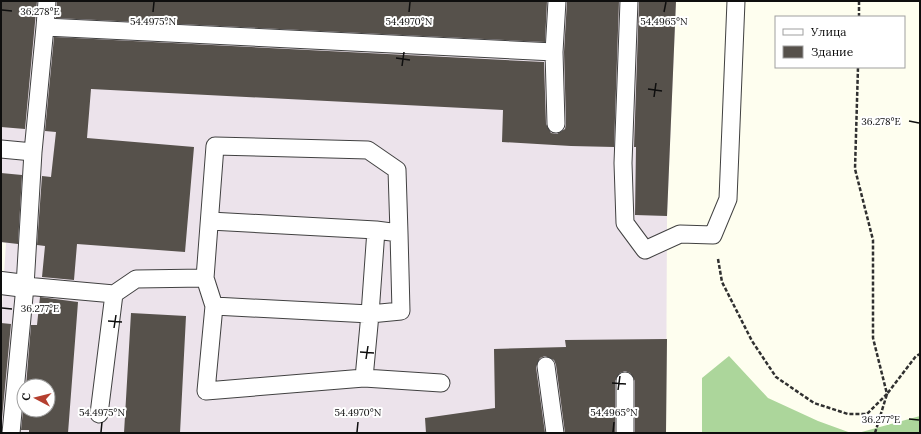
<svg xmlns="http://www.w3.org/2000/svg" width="921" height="434" font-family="Lora,serif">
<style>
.industrial{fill:#ece3eb;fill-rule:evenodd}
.forest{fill:#acd69b}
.building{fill:#56514b}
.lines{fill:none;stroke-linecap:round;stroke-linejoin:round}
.lane-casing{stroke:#414141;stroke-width:19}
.street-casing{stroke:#414141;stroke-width:24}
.path{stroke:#303030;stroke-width:2.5;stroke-dasharray:4 2;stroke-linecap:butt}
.lane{stroke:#fff;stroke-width:17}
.street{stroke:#fff;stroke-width:22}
.ticks{fill:none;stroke:#0e0e0e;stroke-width:1.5}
.ticks-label{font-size:10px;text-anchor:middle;fill:#0e0e0e;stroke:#fff;stroke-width:4;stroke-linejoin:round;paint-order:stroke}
</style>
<rect width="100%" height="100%" fill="#fefeef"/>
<path class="industrial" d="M1 1H676L667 216 666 433H1V323L6 243 1 242ZM24 386H48V410H24Z"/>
<path class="forest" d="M729 356 768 398 818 421 851 433H702V378Z
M920 416V433H858Z"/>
<path class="building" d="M1 1H37L25 129 1 127Z
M57 1H547L545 42 56 18Z
M567 1H619L614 147 571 146 502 142 503 110 91 89 87 138 194 147 185 252 77 244 74 280 42 277 45 246 37 245 42 176 51 177 56 132 45 131 54 37 544 62 546 124 551 133 557 134 565 129 566 124 564 52Z
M639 1H676L667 216 635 215 636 147H634Z
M1 173 22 175 18 244 1 242Z
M40 297 78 302 68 433H29V430H21L24 402V410H48V386H26L31 325H37Z
M131 313 186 316 180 433H124Z
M1 323 11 324 1 429Z
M667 339 666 433H635V381L630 373 625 371 620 373 615 381V433H565L556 365 554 360 545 356 540 358 536 367 545 433H426L425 418 495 408 494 349 566 347 565 340Z"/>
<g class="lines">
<g class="lane-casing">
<path id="lane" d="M629 1 623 163 625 223 645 250 680 234 713 235 728 199 736 1
M45 27 47 1
M554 52 557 1
M1 149 33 152 25 286
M33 152 45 27 554 52 556 124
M210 221 376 230
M205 278 215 146 368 150 397 170 399 233
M114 294 136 279 205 278 214 306 206 391 364 378 441 383
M214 306 370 314 401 311 399 233 376 230 370 314 364 378
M546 366 555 433
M11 433 25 286 114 294 99 414
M625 433V381"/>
</g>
<g class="street-casing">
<path id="street" d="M1 283 25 286"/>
</g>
<path class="path" d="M859 17V1
M718 259 722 282 752 341 776 377 814 403 848 414H867L887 394 873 338V240L855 169 858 67
M875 433 887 394 916 356 920 354"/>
<use href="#lane" class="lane"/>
<use href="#street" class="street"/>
</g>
<path class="ticks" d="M2 10 12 11M153 12 154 2M409 12 410 2M664 12 666 2M396 58 410 60M402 66 404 52M648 89 662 91M654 97 656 83M909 121 919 123M2 308 12 309M108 321 122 322M114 328 116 315M360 352 374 353M366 359 368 346M612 383 626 384M618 390 620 376M909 419 919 420M101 432 102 422M357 432 358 422M613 432 614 422"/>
<g class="ticks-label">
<text x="40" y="15">36.278°E</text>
<text x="153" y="25">54.4975°N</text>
<text x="409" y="25">54.4970°N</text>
<text x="664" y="25">54.4965°N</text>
<text x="881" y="125">36.278°E</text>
<text x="40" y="312">36.277°E</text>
<text x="102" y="416">54.4975°N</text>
<text x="358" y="416">54.4970°N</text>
<text x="614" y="416">54.4965°N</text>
<text x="881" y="423">36.277°E</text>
</g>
<rect width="921" height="434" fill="none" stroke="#0e0e0e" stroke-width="4"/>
<rect x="775" y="16" width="130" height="52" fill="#ffffff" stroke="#9f9f9f"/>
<rect x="783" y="29" width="20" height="6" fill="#ffffff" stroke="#9f9f9f"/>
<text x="811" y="36" font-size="12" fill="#0e0e0e">Улица</text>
<rect x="783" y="46" width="20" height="12" fill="#56514b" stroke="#9f9f9f"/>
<text x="811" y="56" font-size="12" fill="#0e0e0e">Здание</text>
<g transform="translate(36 398) rotate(277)"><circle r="19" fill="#ffffff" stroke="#9f9f9f"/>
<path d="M0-3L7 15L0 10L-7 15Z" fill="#b53f2f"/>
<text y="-6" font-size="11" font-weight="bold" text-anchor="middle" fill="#0e0e0e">С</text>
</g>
</svg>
